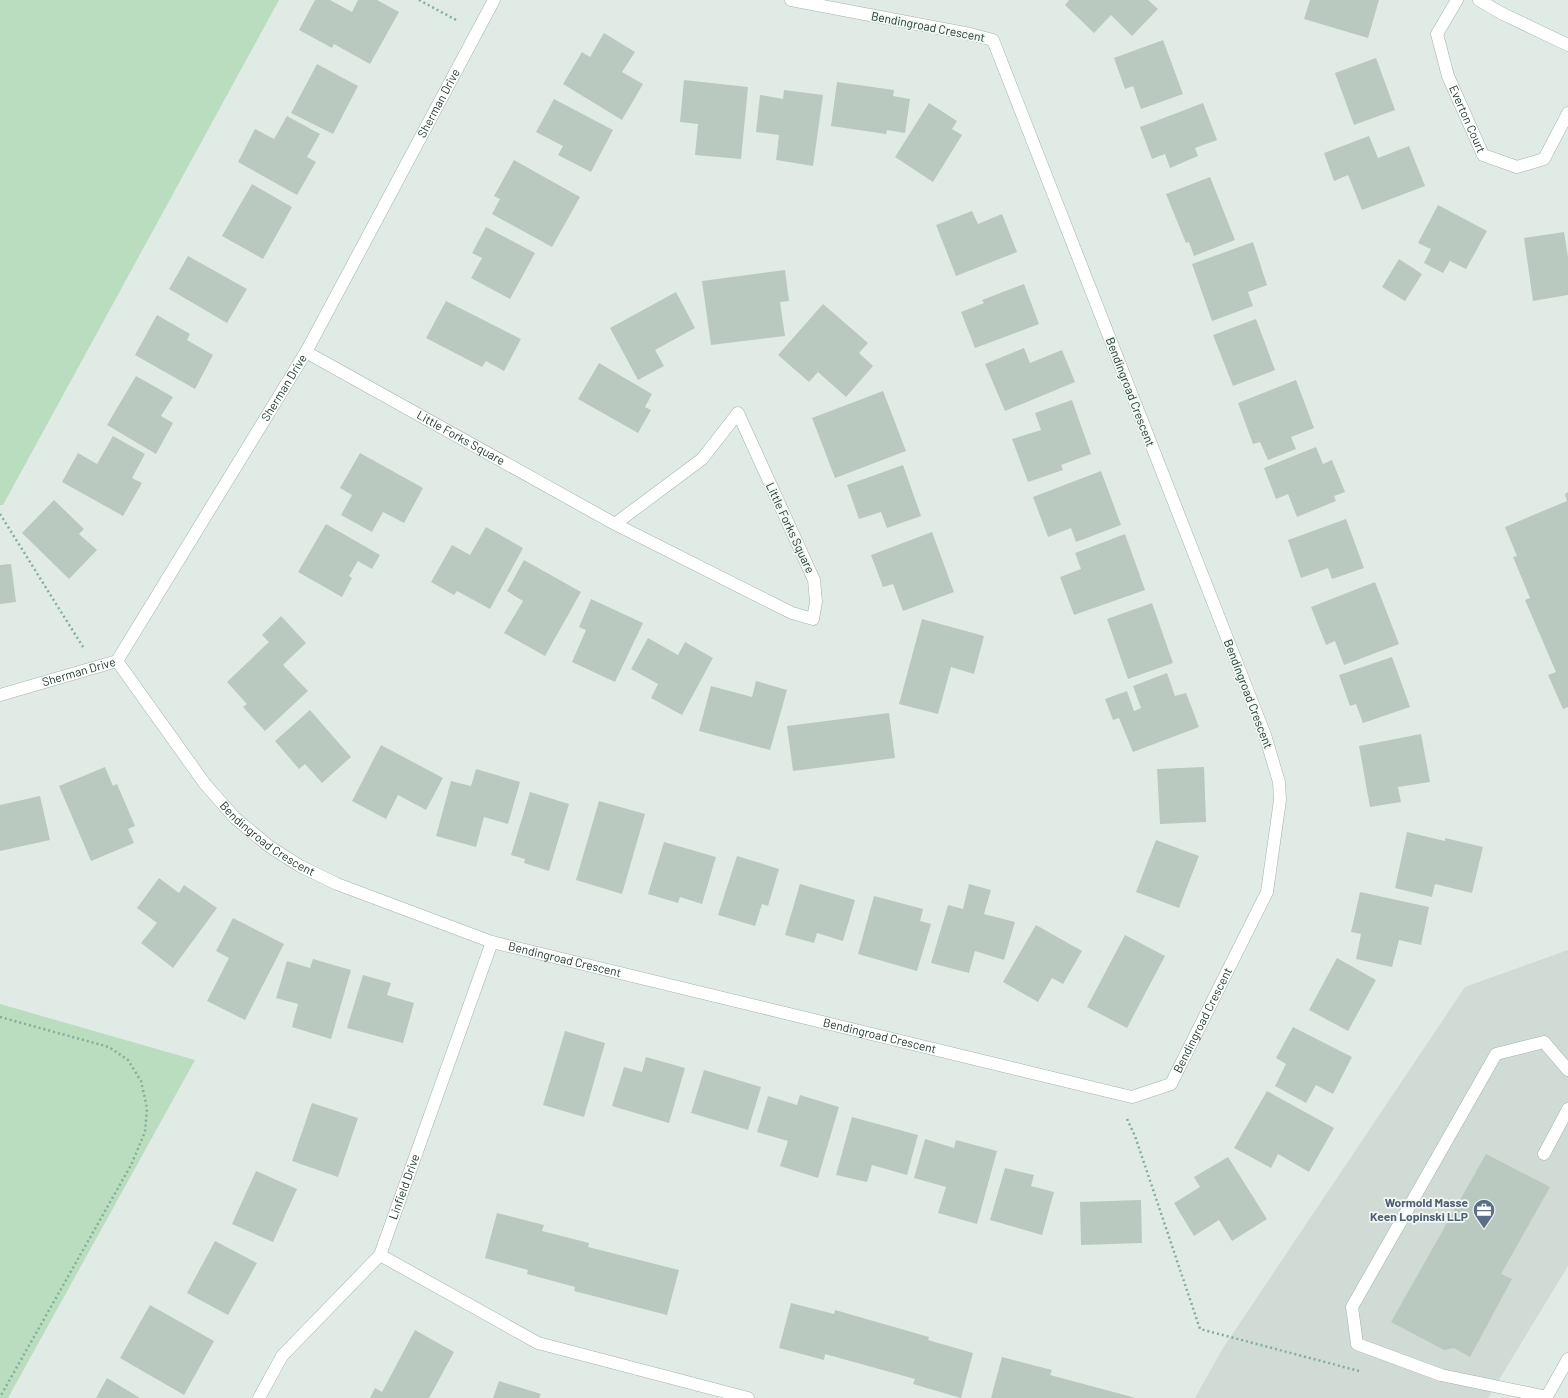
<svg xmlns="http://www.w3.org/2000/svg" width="1568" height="1398" font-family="Barlow,sans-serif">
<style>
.built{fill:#cfdbd4}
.green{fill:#b9ddbe}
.building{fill:#b9c9c0}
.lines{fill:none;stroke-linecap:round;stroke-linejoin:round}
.service-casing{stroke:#a3b3ab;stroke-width:13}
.minor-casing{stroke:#a3b3ab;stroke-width:13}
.secondary-casing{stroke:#9fb7ab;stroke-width:13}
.path{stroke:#81af9a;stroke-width:2.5;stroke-dasharray:2 3;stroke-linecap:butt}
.service{stroke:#fff;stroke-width:12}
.minor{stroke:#fff;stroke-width:12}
.secondary{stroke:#fff;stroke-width:12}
.labels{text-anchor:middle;stroke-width:3.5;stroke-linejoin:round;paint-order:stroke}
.street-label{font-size:12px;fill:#213c31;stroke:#f1f8f3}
.service-label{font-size:12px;font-weight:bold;fill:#4e5e75;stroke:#f1f8f3;text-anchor:end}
</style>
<rect width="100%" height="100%" fill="#e0ebe5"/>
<path class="built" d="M1568 950V1266L1488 1398H1195L1223 1348 1465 987Z"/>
<path class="green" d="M0 0H279L3 505H0Z
M0 1004 195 1060 8 1398H0Z"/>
<path class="building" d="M315 0H330L352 12 358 0H377L399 12 370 64 334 44 332 48 299 30Z
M1069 0H1148L1158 9 1132 36 1111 15 1094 33 1065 5Z
M1310 0H1379L1368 38 1304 19Z
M604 33 635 52 622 72 643 84 622 120 563 84 582 52 590 57Z
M1163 40 1183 94 1141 109 1133 86 1125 89 1114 58Z
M1376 58 1395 110 1354 125 1335 73Z
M317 64 358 86 333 134 291 113Z
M684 80 748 87 741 159 695 155 698 124 680 122Z
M837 82 894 90 893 96 910 99 905 133 887 130 886 134 831 126Z
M784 90 823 95 813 166 776 160 779 135 756 132 760 95 783 99Z
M554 99 613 130 591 172 558 155 563 146 536 132Z
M929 103 957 121 952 129 962 135 933 182 895 157Z
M1203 103 1217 140 1195 148 1198 156 1170 168 1165 154 1152 159 1140 127Z
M287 116 320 134 307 157 316 162 297 195 238 162 255 129 274 139Z
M1369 136 1378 158 1409 146 1425 186 1362 210 1348 175 1334 181 1324 153Z
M514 160 580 197 552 247 492 214 500 199 494 196Z
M1210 177 1235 240 1194 256 1189 242 1186 243 1166 194Z
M252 184 292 207 263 259 222 236Z
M1438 205 1487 231 1466 269 1450 261 1443 273 1424 263 1431 249 1418 243Z
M972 211 978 224 1002 214 1017 252 956 276 936 225Z
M486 227 535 253 510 299 471 278 482 258 472 253Z
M1564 232 1568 257V295L1533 301 1524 238Z
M1253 242 1267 285 1248 292 1253 306 1212 321 1192 264Z
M188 256 247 289 227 323 169 289Z
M1399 259 1422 274 1405 301 1382 287Z
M785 270 789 301 780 302 785 336 711 345 702 281Z
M1024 284 1039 324 975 348 961 312 984 303 982 300Z
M676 292 695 328 655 350 664 366 638 380 610 328Z
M446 301 521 339 504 371 486 361 482 367 426 338Z
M823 304 868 343 859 353 873 366 846 397 818 372 809 382 778 355Z
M157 315 190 334 187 340 213 355 195 389 135 355Z
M1256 319 1275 370 1233 386 1213 335Z
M1024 348 1030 363 1062 350 1075 382 1005 411 985 364Z
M599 363 652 394 645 407 651 410 638 433 578 399Z
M136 376 173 397 161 416 173 423 156 454 107 425Z
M1296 380 1314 428 1291 437 1296 449 1268 460 1260 442 1253 444 1238 403Z
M883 391 906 451 835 478 812 418Z
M1072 400 1091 454 1061 465 1063 470 1028 482 1012 439 1041 430 1035 413Z
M113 436 145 454 132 478 142 483 123 516 62 482 78 453 97 464Z
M1316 447 1323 464 1332 460 1345 492 1334 496 1336 501 1297 517 1288 494 1276 499 1264 468Z
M360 453 423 488 404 523 383 512 372 532 341 515 352 495 340 488Z
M903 465 921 516 887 528 881 512 859 519 847 485Z
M1101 471 1121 525 1076 542 1071 528 1048 537 1033 497Z
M1568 492V707L1563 709 1548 675 1556 672 1525 600 1530 598 1513 557 1517 556 1505 527 1567 501 1565 494Z
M54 500 84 529 79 534 97 550 69 579 22 533Z
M1346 519 1364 568 1332 579 1328 568 1301 578 1288 540Z
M326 524 380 555 372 569 358 561 349 576 352 578 342 597 298 572Z
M486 527 523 548 490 609 457 591 454 595 431 582 452 545 470 555Z
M932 532 954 592 903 611 893 584 883 587 871 555Z
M1125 534 1145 590 1074 615 1060 577 1081 569 1075 553Z
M524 560 581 592 545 656 504 633 523 601 507 591Z
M11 564 16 602 0 604V565Z
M1375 582 1399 644 1344 665 1335 641 1326 645 1311 607Z
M591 599 643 623 615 682 572 662 586 630 579 627Z
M1152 603 1173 663 1128 679 1107 619Z
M281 616 306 643 283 665 308 691 265 731 243 707 247 704 227 682 269 642 262 635Z
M922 619 984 636 974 674 951 667 938 714 899 704Z
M648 638 678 655 685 642 713 658 682 715 651 698 658 684 631 669Z
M1392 657 1410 707 1363 723 1356 704 1350 706 1339 675Z
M1167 673 1175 696 1186 693 1199 727 1133 752 1119 718 1113 720 1105 699 1127 691 1134 711 1141 708 1133 686Z
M756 681 787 690 770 750 699 731 711 686 752 697Z
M310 710 351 757 322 783 305 764 299 769 275 741Z
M889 713 895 758 793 771 787 726Z
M1421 734 1430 782 1398 787 1401 802 1370 807 1359 746Z
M381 745 443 778 426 810 398 795 386 819 352 801Z
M105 767 113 786 117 784 135 826 128 829 134 843 91 861 59 786Z
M1204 767 1206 822 1160 824 1157 769Z
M476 769 520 782 508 824 484 817 476 847 436 836 451 781 471 786Z
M530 792 569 804 549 871 524 863 525 859 511 855Z
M40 796 50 840 0 851V805Z
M599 801 645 814 622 894 576 880Z
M1407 832 1445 841V838L1483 847 1472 893 1435 884 1432 897 1395 888Z
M1156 840 1199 856 1179 908 1136 892Z
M664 842 716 857 702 904 680 897 678 903 648 894Z
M737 856 779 869 768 906 762 904 755 926 718 915Z
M159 878 179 893 184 885 217 908 173 968 141 943 157 923 137 908Z
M800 884 855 900 843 941 817 933 814 943 785 935Z
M969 884 991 890 984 914 1015 922 1004 960 975 951 969 973 931 963 948 905 963 909Z
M1360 892 1429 907 1421 945 1399 940 1392 967 1356 959 1361 934 1351 932Z
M874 896 923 909 920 921 931 924 917 971 858 954Z
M233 918 284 944 245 1020 207 1001 229 958 216 951Z
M1036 925 1082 951 1063 984 1052 978 1038 1002 1003 982Z
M1125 935 1165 956 1127 1028 1087 1007Z
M1337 958 1376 980 1348 1031 1309 1010Z
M313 959 351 970 331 1039 292 1027 298 1004 276 998 287 961 310 968Z
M363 975 391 983 387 995 414 1003 403 1043 347 1028Z
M1293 1027 1352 1057 1333 1094 1316 1085 1306 1103 1275 1086 1286 1064 1276 1058Z
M565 1031 605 1043 584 1117 543 1105Z
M646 1057 685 1068 669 1123 612 1106 624 1067 642 1072Z
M704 1070 761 1087 748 1130 691 1113Z
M1267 1091 1334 1128 1309 1172 1278 1154 1271 1168 1234 1148Z
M800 1095 839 1107 818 1178 780 1166 788 1141 757 1132 768 1096 797 1105Z
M312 1103 358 1118 338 1177 292 1161Z
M852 1117 918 1135 907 1175 872 1165 867 1182 836 1175Z
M925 1139 954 1148 956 1140 997 1151 977 1224 938 1213 946 1187 914 1178Z
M1486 1154 1550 1187 1501 1274 1512 1279 1470 1357 1454 1348 1444 1350 1391 1322Z
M1228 1157 1267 1219 1232 1241 1219 1220 1194 1236 1174 1203 1200 1187 1194 1177Z
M1005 1168 1034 1175 1031 1186 1054 1192 1042 1235 990 1220Z
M256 1171 297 1189 273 1242 232 1224Z
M1141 1200 1142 1243 1081 1245 1080 1202Z
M497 1213 544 1225 542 1231 589 1243 588 1247 679 1270 667 1315 574 1291 575 1287 527 1274 528 1270 485 1258Z
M215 1241 257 1263 228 1315 187 1293Z
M791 1303 834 1314 835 1310 929 1337 928 1340 973 1353 961 1398 913 1384 915 1379 825 1354 824 1360 779 1348Z
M150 1305 214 1341 184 1395 120 1358Z
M415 1330 454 1352 429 1398H370L375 1388 382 1392Z
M1002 1357 1052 1370 1050 1375 1136 1398H991Z
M107 1378 140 1398H96Z
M499 1381 541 1394 539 1398H493Z"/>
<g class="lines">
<g class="service-casing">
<path id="service" d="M1544 1154 1568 1109
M380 1255 538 1343 748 1398
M1547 1397 1441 1375 1357 1344 1352 1307 1496 1054 1544 1042 1568 1070"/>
</g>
<g class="minor-casing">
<g id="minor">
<path id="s1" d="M1457 0 1437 34 1448 76 1483 155 1517 167 1544 159 1568 113"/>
<path d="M1479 0 1501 13 1568 45"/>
<path id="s2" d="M306 352 615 524 792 613 813 619 816 602 814 580 738 413 702 459 615 524"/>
<path id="s3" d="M117 661 205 784 235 818 270 847 300 866 337 884 492 942 1115 1093 1132 1097 1171 1084 1267 892 1280 800 1279 782 1265 735 993 40 970 34 791 0"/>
<path id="s4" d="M0 695 117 661 306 352 494 0"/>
<path id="s5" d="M259 1398 282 1356 380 1255 492 942"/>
</g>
</g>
<g class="secondary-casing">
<path id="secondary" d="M1546 1398 1568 1359"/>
</g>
<path class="path" d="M419 0 458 21
M0 514 83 647
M0 1017 109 1047 128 1060 141 1081 147 1108 145 1132 131 1165 0 1397
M1127 1119 1135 1136 1200 1329 1359 1371"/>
<use href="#service" class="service"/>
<use href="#minor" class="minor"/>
<use href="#secondary" class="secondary"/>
</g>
<defs>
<g id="office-pin" transform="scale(1.15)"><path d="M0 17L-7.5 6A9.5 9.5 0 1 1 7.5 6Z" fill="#5c6f8a" stroke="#f1f8f3"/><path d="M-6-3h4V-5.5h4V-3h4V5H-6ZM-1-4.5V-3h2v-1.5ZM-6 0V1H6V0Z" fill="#fff"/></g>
</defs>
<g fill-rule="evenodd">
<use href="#office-pin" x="1484" y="1210"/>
</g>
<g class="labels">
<g class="street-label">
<text transform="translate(928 27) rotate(11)" y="4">Bendingroad Crescent</text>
<text dy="4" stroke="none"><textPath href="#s4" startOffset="766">Sherman Drive</textPath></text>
<text dy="4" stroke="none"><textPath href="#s1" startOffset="130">Everton Court</textPath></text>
<text dy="4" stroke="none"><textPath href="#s4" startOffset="442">Sherman Drive</textPath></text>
<text transform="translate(1130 392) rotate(69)" y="4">Bendingroad Crescent</text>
<text dy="4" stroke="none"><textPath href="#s2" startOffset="177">Little Forks Square</textPath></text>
<text transform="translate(790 528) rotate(65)" y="4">Little Forks Square</text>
<text dy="4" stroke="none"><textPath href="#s4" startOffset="82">Sherman Drive</textPath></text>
<text transform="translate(1248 694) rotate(69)" y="4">Bendingroad Crescent</text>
<text dy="4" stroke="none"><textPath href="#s3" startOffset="235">Bendingroad Crescent</textPath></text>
<text dy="4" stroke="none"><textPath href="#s3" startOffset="559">Bendingroad Crescent</textPath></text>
<text dy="4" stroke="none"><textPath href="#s3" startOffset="1255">Bendingroad Crescent</textPath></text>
<text dy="4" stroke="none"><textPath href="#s3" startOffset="883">Bendingroad Crescent</textPath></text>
<text dy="4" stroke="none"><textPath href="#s5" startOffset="261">Linfield Drive</textPath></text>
</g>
<g class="service-label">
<text x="1468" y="1207">Wormold Masse<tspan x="1468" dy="14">Keen Lopinski LLP</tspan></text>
</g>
</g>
</svg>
